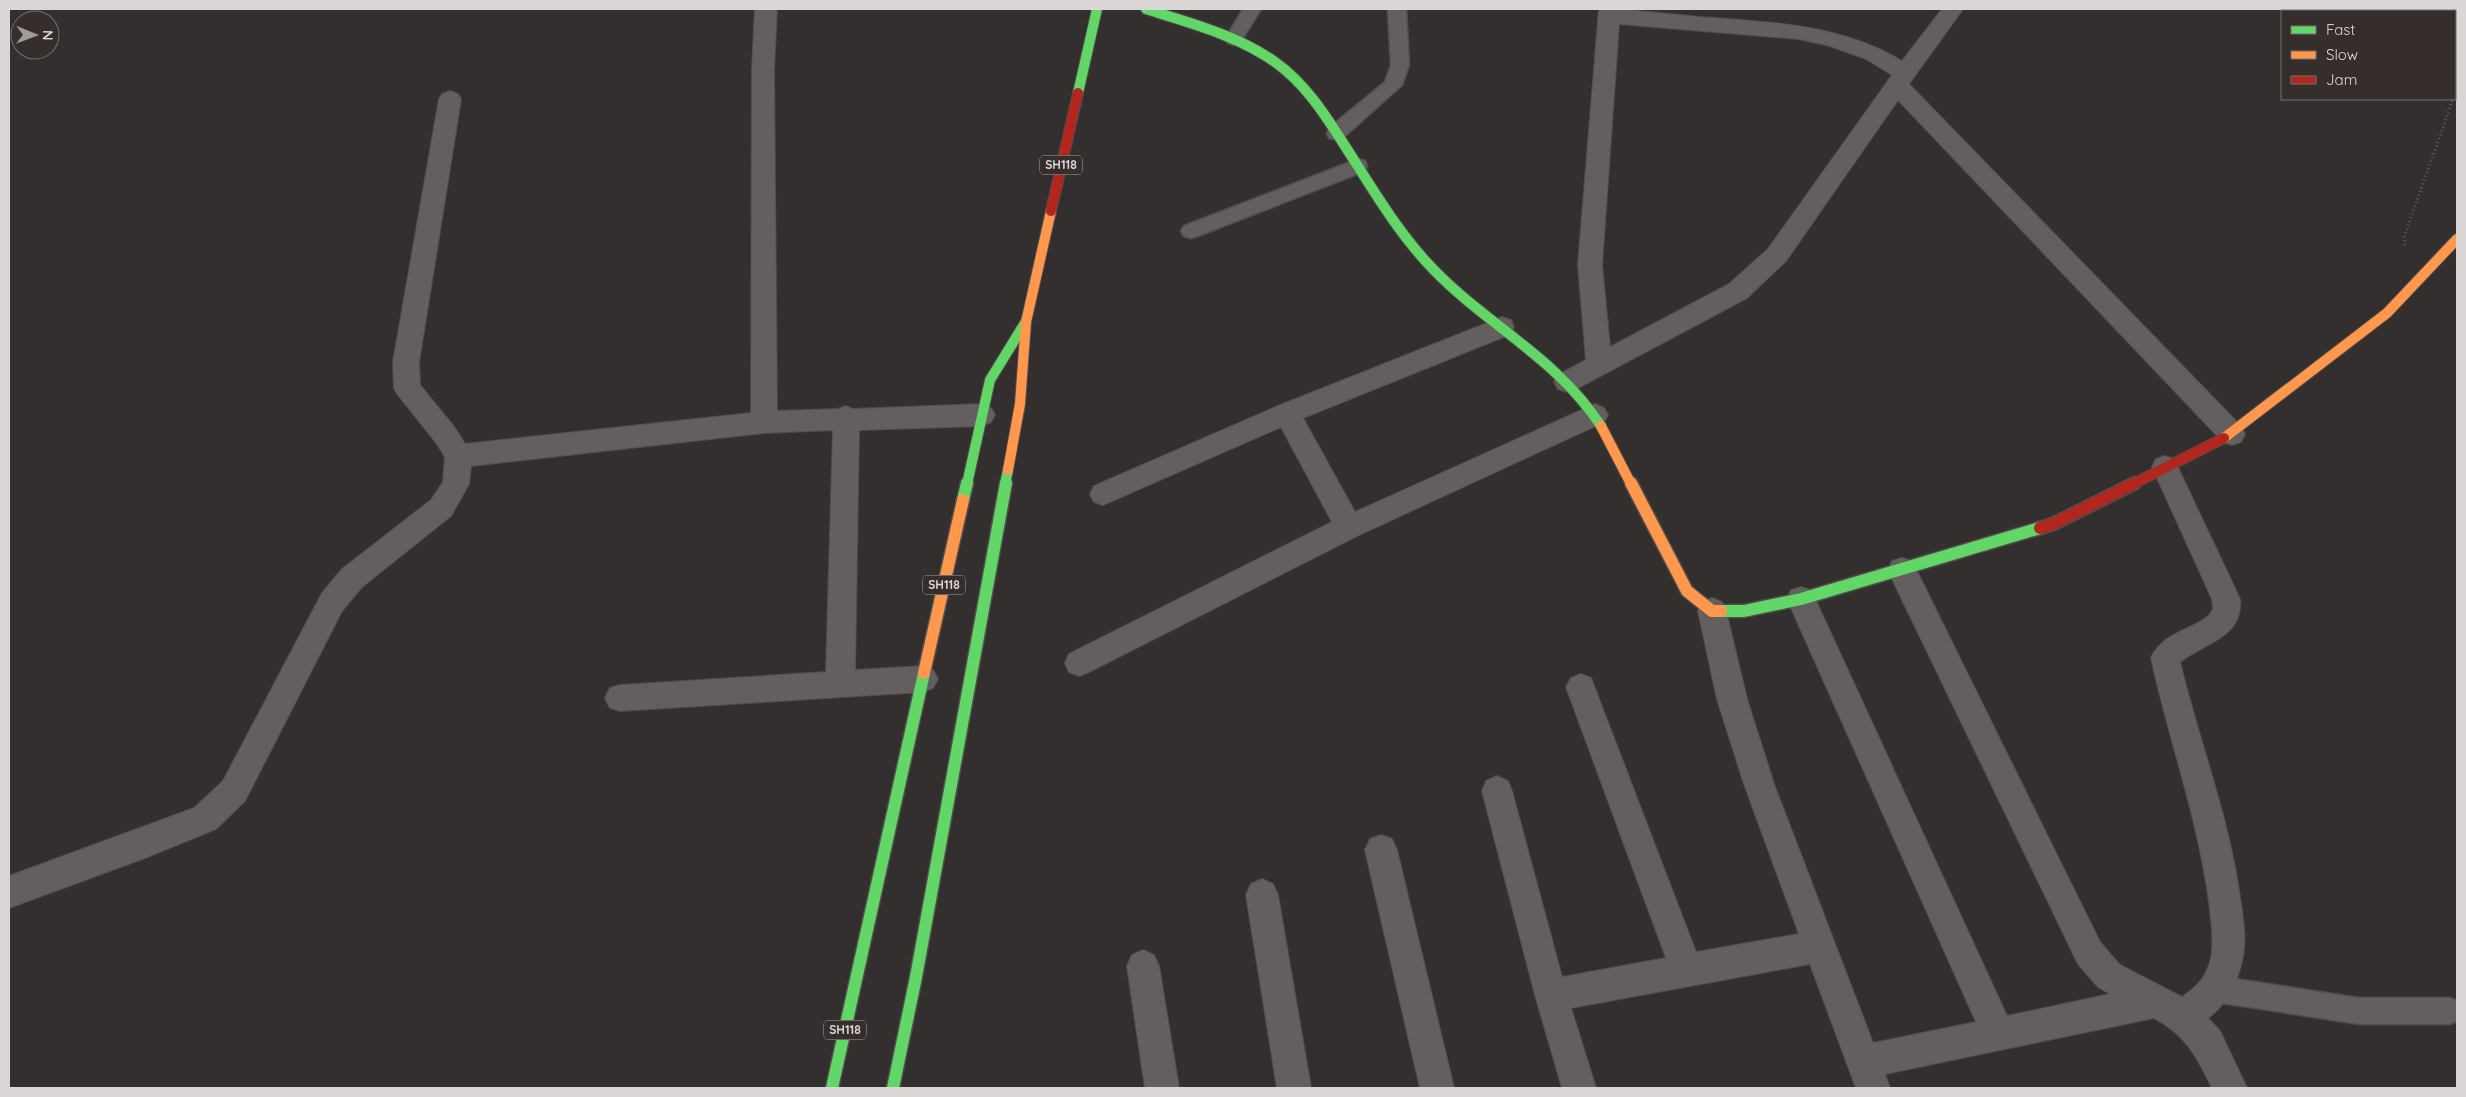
<svg xmlns="http://www.w3.org/2000/svg" width="2466" height="1097" font-family="Quicksand,sans-serif">
<style>
.lines{fill:none;stroke-linecap:round;stroke-linejoin:round}
.lane-casing{stroke:#514d4d;stroke-width:3}
.street-casing{stroke:#514d4d;stroke-width:2}
.fast-far1-casing{stroke:#514d4d;stroke-width:12}
.fast-casing{stroke:#514d4d;stroke-width:15}
.slow-far1-casing{stroke:#514d4d;stroke-width:12}
.slow-casing{stroke:#514d4d;stroke-width:15}
.jam-far1-casing{stroke:#514d4d;stroke-width:12}
.jam-casing{stroke:#514d4d;stroke-width:15}
.path{stroke:#636060;stroke-width:2.5;stroke-dasharray:1 3;stroke-linecap:butt}
.lane{fill:#635f5f;fill-rule:evenodd}
.street{fill:#635f5f;fill-rule:evenodd}
.fast-far1{stroke:#63d668;stroke-width:10}
.fast{stroke:#63d668;stroke-width:12}
.slow-far1{stroke:#ff974d;stroke-width:10}
.slow{stroke:#ff974d;stroke-width:12}
.jam-far1{stroke:#b3261e;stroke-width:10}
.jam{stroke:#b3261e;stroke-width:12}
.labels{text-anchor:middle;stroke-width:4;stroke-linejoin:round;paint-order:stroke}
.shield{fill:#352e2d;stroke:#a9a4a3;stroke-width:1}
.shield-label{font-size:12px;font-weight:bold;fill:#dbd6d6}
</style>
<rect width="100%" height="100%" fill="#332f2f"/>
<g class="lines">
<g class="lane-casing">
<path id="lane" d="M1243 9H1261L1240 43 1234 45 1228 43 1225 39Z
M1388 9H1406L1409 65 1402 85 1343 138 1336 140 1329 138 1327 133 1329 128 1385 82 1391 65Z
M1358 159 1365 161 1367 166 1365 171 1198 236 1191 238 1184 236 1181 231 1184 226Z
M2216 976 2359 998H2450L2457 1001V1021L2450 1024H2359L2216 1002 2207 998 2203 989 2207 980Z"/>
</g>
<g class="street-casing">
<path id="street" d="M755 9H777L774 69 777 411 838 409 846 406 852 409 982 404 991 408 995 415 991 422 982 426 859 430 855 670 923 666 933 670 938 679 933 688 923 692 620 711 610 708 605 698 610 688 620 685 826 672 833 430 764 433 471 466 469 484 451 516 362 587 342 611 245 801 216 829 145 858 9 908V876L194 808 223 781 322 593 342 569 431 500 443 482 445 457 437 444 398 395 394 388 393 362 439 99 442 94 450 91 458 94 461 99 419 362 420 385 455 428 465 444 751 413 752 69Z
M1599 9C1631 9 1666 14 1700 17 1770 22 1841 24 1902 61L1942 9H1963L1909 84 2241 426 2245 434 2241 442 2232 445 2223 442 1898 100 1786 261 1747 298 1576 389 1567 392 1558 389 1554 382 1558 375 1586 360 1578 265ZM1619 24 1799 39 1830 46 1866 59 1892 75 1768 249 1729 284 1610 347 1602 265Z
M1502 317 1511 320 1514 327 1511 334 1303 418 1355 512 1586 408 1595 404 1604 408 1608 415 1604 422 1359 535 1089 672 1079 676 1069 672 1065 663 1069 654 1332 522 1281 427 1103 505 1094 502 1090 494 1094 486 1278 406Z
M2165 456 2174 459 2240 599C2244 637 2204 643 2180 662 2199 741 2229 817 2240 897 2243 917 2247 941 2242 961 2237 984 2227 1004 2208 1018L2220 1031 2247 1088H2212C2197 1057 2186 1035 2154 1018L1885 1074 1890 1088H1856L1810 964 1571 1008 1596 1088H1562L1535 995 1482 791 1486 781 1497 776 1508 781 1512 791 1562 977 1666 958 1566 687 1571 678 1581 674 1591 678 1696 952 1799 934 1744 784 1717 699 1698 611 1702 602 1712 598 1722 602 1726 611 1747 699 1774 784 1873 1043 1976 1022 1787 599 1791 590 1801 587 1811 590 2007 1016 2110 994 2098 987 2078 964 1892 579 1888 570 1892 561 1902 558 1912 561 2100 942 2120 965 2182 997C2196 987 2205 979 2210 962 2215 944 2211 920 2209 902 2198 819 2169 740 2151 658 2164 629 2201 629 2212 611 2214 608 2212 602 2212 599L2152 467 2156 459Z
M1381 835 1392 839 1397 850 1454 1088H1420L1365 850 1370 839Z
M1262 879 1273 884 1278 895 1311 1088H1277L1246 895 1251 884Z
M1143 950 1154 955 1159 966 1179 1088H1145L1127 966 1132 955Z"/>
</g>
<g class="fast-far1-casing">
<path id="fast-far1" d="M1146 9C1189 23 1237 35 1275 62 1305 83 1326 116 1345 146 1372 188 1398 233 1433 269 1488 326 1557 358 1601 426
M1078 93 1097 9
M967 484 990 380 1025 323
M1005 484 1008 470"/>
</g>
<g class="fast-casing">
<path id="fast" d="M963 500 967 483
M1721 611H1744L1801 599 2040 528
M832 1088 924 673
M893 1088 916 977 1006 483"/>
</g>
<g class="slow-far1-casing">
<path id="slow-far1" d="M1601 426 1631 484
M2224 438 2387 313 2457 239
M1008 470 1020 404 1026 322 1051 211"/>
</g>
<g class="slow-casing">
<path id="slow" d="M1631 483 1687 591 1712 611H1721
M924 673 963 500"/>
</g>
<g class="jam-far1-casing">
<path id="jam-far1" d="M1051 211 1078 93
M2133 484 2224 438"/>
</g>
<g class="jam-casing">
<path id="jam" d="M2040 528 2053 524 2135 483"/>
</g>
<path class="path" d="M2455 95 2457 89
M2405 245 2404 237 2453 99"/>
<use href="#lane" class="lane"/>
<use href="#street" class="street"/>
<use href="#fast-far1" class="fast-far1"/>
<use href="#fast" class="fast"/>
<use href="#slow-far1" class="slow-far1"/>
<use href="#slow" class="slow"/>
<use href="#jam-far1" class="jam-far1"/>
<use href="#jam" class="jam"/>
</g>
<g class="labels">
<g class="shield">
<rect x="1040" y="155.5" width="42" height="19" rx="4"/>
<rect x="923" y="575.5" width="42" height="19" rx="4"/>
<rect x="824" y="1020.5" width="42" height="19" rx="4"/>
</g>
<g class="shield-label">
<text x="1061" y="169">SH118</text>
<text x="944" y="589">SH118</text>
<text x="845" y="1034">SH118</text>
</g>
</g>
<rect width="2466" height="1097" fill="none" stroke="#dbd6d6" stroke-width="20"/>
<rect x="2281" y="10" width="175" height="90" fill="#352e2d" stroke="#777171"/>
<rect x="2291" y="26" width="25" height="8" fill="#63d668" stroke="#777171"/>
<text x="2326" y="35" font-size="15" fill="#dbd6d6">Fast</text>
<rect x="2291" y="51" width="25" height="8" fill="#ff974d" stroke="#777171"/>
<text x="2326" y="60" font-size="15" fill="#dbd6d6">Slow</text>
<rect x="2291" y="76" width="25" height="8" fill="#b3261e" stroke="#777171"/>
<text x="2326" y="85" font-size="15" fill="#dbd6d6">Jam</text>
<g transform="translate(35 35) rotate(91)"><circle r="24" fill="#352e2d" stroke="#777171"/>
<path d="M0-4L9 19L0 12L-9 19Z" fill="#a09c9c"/>
<text y="-8" font-size="14" font-weight="bold" text-anchor="middle" fill="#dbd6d6">N</text>
</g>
</svg>
